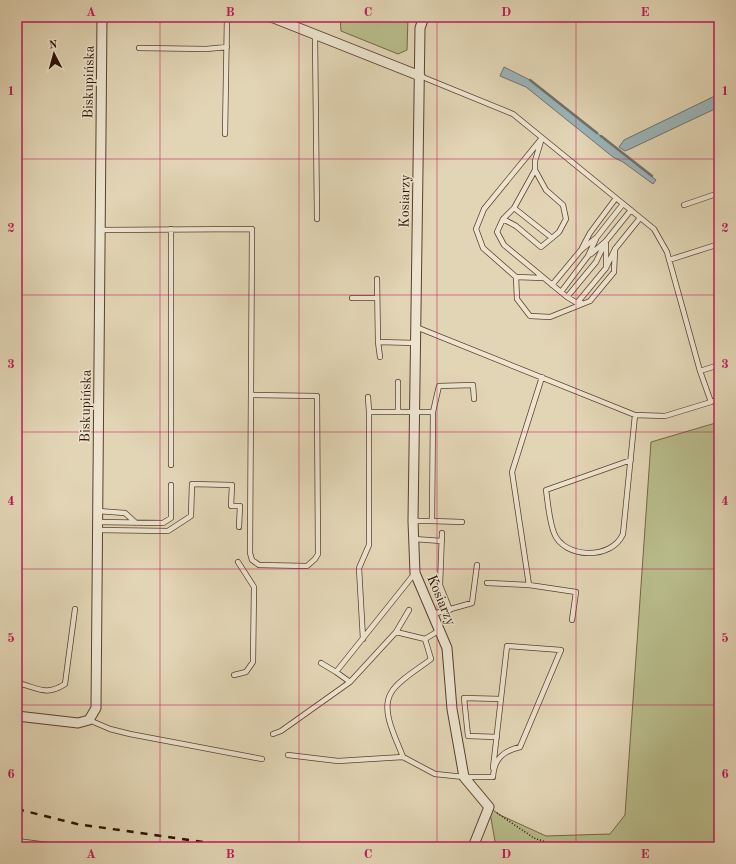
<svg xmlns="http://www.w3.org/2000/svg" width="736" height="864" font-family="'Old Standard TT',serif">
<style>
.green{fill:#b8bc8b;stroke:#736646}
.water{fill:#9bb5ba;stroke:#6f7370}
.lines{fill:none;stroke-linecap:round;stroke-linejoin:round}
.stream{stroke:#6f7370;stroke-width:2.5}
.lane-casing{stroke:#5b402e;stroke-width:6}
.street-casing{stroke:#5b402e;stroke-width:11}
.path{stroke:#2e0f01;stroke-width:1.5;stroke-dasharray:1 2;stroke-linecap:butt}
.lane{stroke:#ece4cf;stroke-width:4.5}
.street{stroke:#ece4cf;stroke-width:9}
.rail{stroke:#2e0f01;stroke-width:2.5;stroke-dasharray:7 7;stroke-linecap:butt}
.grid{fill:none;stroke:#c2185b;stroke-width:1;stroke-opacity:0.55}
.labels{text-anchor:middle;stroke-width:3;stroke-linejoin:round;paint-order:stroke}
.street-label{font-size:14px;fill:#2e0f01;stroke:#ece4cf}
.neatline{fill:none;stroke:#c2185b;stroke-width:1.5}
.grid-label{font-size:13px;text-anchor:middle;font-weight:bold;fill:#c2185b}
</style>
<rect width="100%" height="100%" fill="#e2d5b5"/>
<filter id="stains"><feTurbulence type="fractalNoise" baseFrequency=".005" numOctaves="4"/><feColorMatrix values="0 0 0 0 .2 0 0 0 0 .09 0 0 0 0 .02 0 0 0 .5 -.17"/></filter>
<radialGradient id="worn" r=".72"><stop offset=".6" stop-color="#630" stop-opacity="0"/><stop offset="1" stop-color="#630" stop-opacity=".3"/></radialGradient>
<path class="green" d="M340 17H408L407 50 398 54 341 31Z
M719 422V847H496L489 807 500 815 546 836 610 834 625 815 651 442Z"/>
<path class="water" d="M504 67 532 81 656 180 653 184 623 162 613 157 526 87 500 76Z
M719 94V107L632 148 625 151 619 147 624 140Z"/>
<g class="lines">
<path class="stream" d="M530 80 597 133
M601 136 652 176"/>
<g class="lane-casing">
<path id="lane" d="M315 36 317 219
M139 48 206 49 227 47
M420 76 513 114 654 229 667 252 700 371 719 365
M225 134 227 17
M542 138 484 209 476 229 483 248 516 277 517 299 530 316 550 317 590 301 614 272 615 249 640 218
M541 141 535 161V170L546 190 563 205 566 219 559 232 552 238 514 208 503 219 497 232 504 245 567 297 577 303H581
M684 205 719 193
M514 208 535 170
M503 219 516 226 541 247 552 238
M100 230 252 229 250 553 252 560 259 565 307 566 315 559 318 554 317 396 251 395
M582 248 590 233 616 198
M591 254 606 241 631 210
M669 260 719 244
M606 267V244
M516 277 543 278
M377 279 378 342 416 343
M552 285 581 250 597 237 623 204
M561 292 588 256 596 239
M567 297 596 262 606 241
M352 298H377
M577 303 606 268 614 251
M416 327 635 415 665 416 711 402
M378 342 380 357
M700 371 711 402 719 399
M542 377 512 472 529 585 576 592 572 620
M398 382V412
M368 397 369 412
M433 412 432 521 462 522
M631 460 546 490C548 503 549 520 554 533 564 559 612 560 623 534L635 415
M171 465V229
M98 511 125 513 136 523
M413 521H432
M97 522 163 523 171 518V485
M97 530 168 531 191 516 192 484 232 485 231 506H240L239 527
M442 533 440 585 450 610
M414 539 442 541
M487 583 529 585
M433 614 472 603 477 565
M396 632 409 610
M363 639 359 568 369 545V412H433L439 386 473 385 474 399
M425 639 431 659C420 668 397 681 391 693 380 711 397 740 403 757L435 774 464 777H493C494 759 503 751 520 747L561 650 507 646 493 768
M321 663 336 672 415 573
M336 672 350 682 396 632 425 639 440 630
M234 675 246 672 253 662 254 587 238 562
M17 683C37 687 45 697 65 684L75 609
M89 720 110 729 130 734 262 759
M273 734 281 731 350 682
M497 737 468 736 464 698 501 699
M288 755 338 761 403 757
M17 841 63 847"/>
</g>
<g class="street-casing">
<path id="street" d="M271 17 420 76
M424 17 420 28 413 521 415 573 447 648 452 709 464 777 489 807 473 847
M17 716 78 723 89 720 96 708 102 17"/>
</g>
<path class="path" d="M497 813 534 838 560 847"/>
<use href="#lane" class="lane"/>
<use href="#street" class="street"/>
<path class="rail" d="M17 809 77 824 238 847"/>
</g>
<path class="grid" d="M160 17V847M299 17V847M437 17V847M576 17V847M17 159H719M17 295H719M17 432H719M17 569H719M17 705H719"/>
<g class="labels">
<g class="street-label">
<text transform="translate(88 82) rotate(-89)" y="5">Biskupińska</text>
<text transform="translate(404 201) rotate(-89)" y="5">Kosiarzy</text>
<text transform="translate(85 406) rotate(-89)" y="5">Biskupińska</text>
<text transform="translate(442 600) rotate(67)" y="5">Kosiarzy</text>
</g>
</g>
<rect width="736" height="864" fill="none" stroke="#e2d5b5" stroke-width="44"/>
<g transform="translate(54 54) rotate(354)" stroke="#ece4cf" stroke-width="3" paint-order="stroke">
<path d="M0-3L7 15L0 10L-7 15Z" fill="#2e0f01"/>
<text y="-6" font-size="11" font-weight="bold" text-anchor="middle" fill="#2e0f01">N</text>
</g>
<rect x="22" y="22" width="692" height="820" class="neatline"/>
<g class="grid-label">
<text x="91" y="16">A</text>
<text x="230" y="16">B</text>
<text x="368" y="16">C</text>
<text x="506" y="16">D</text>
<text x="645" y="16">E</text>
<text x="11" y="95">1</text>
<text x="725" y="95">1</text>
<text x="11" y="232">2</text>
<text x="725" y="232">2</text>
<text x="11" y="368">3</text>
<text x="725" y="368">3</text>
<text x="11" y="505">4</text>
<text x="725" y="505">4</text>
<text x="11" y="642">5</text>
<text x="725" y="642">5</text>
<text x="11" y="778">6</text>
<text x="725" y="778">6</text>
<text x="91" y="858">A</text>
<text x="230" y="858">B</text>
<text x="368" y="858">C</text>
<text x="506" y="858">D</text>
<text x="645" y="858">E</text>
</g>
<rect width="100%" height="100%" filter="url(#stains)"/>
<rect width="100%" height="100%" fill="url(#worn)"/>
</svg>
